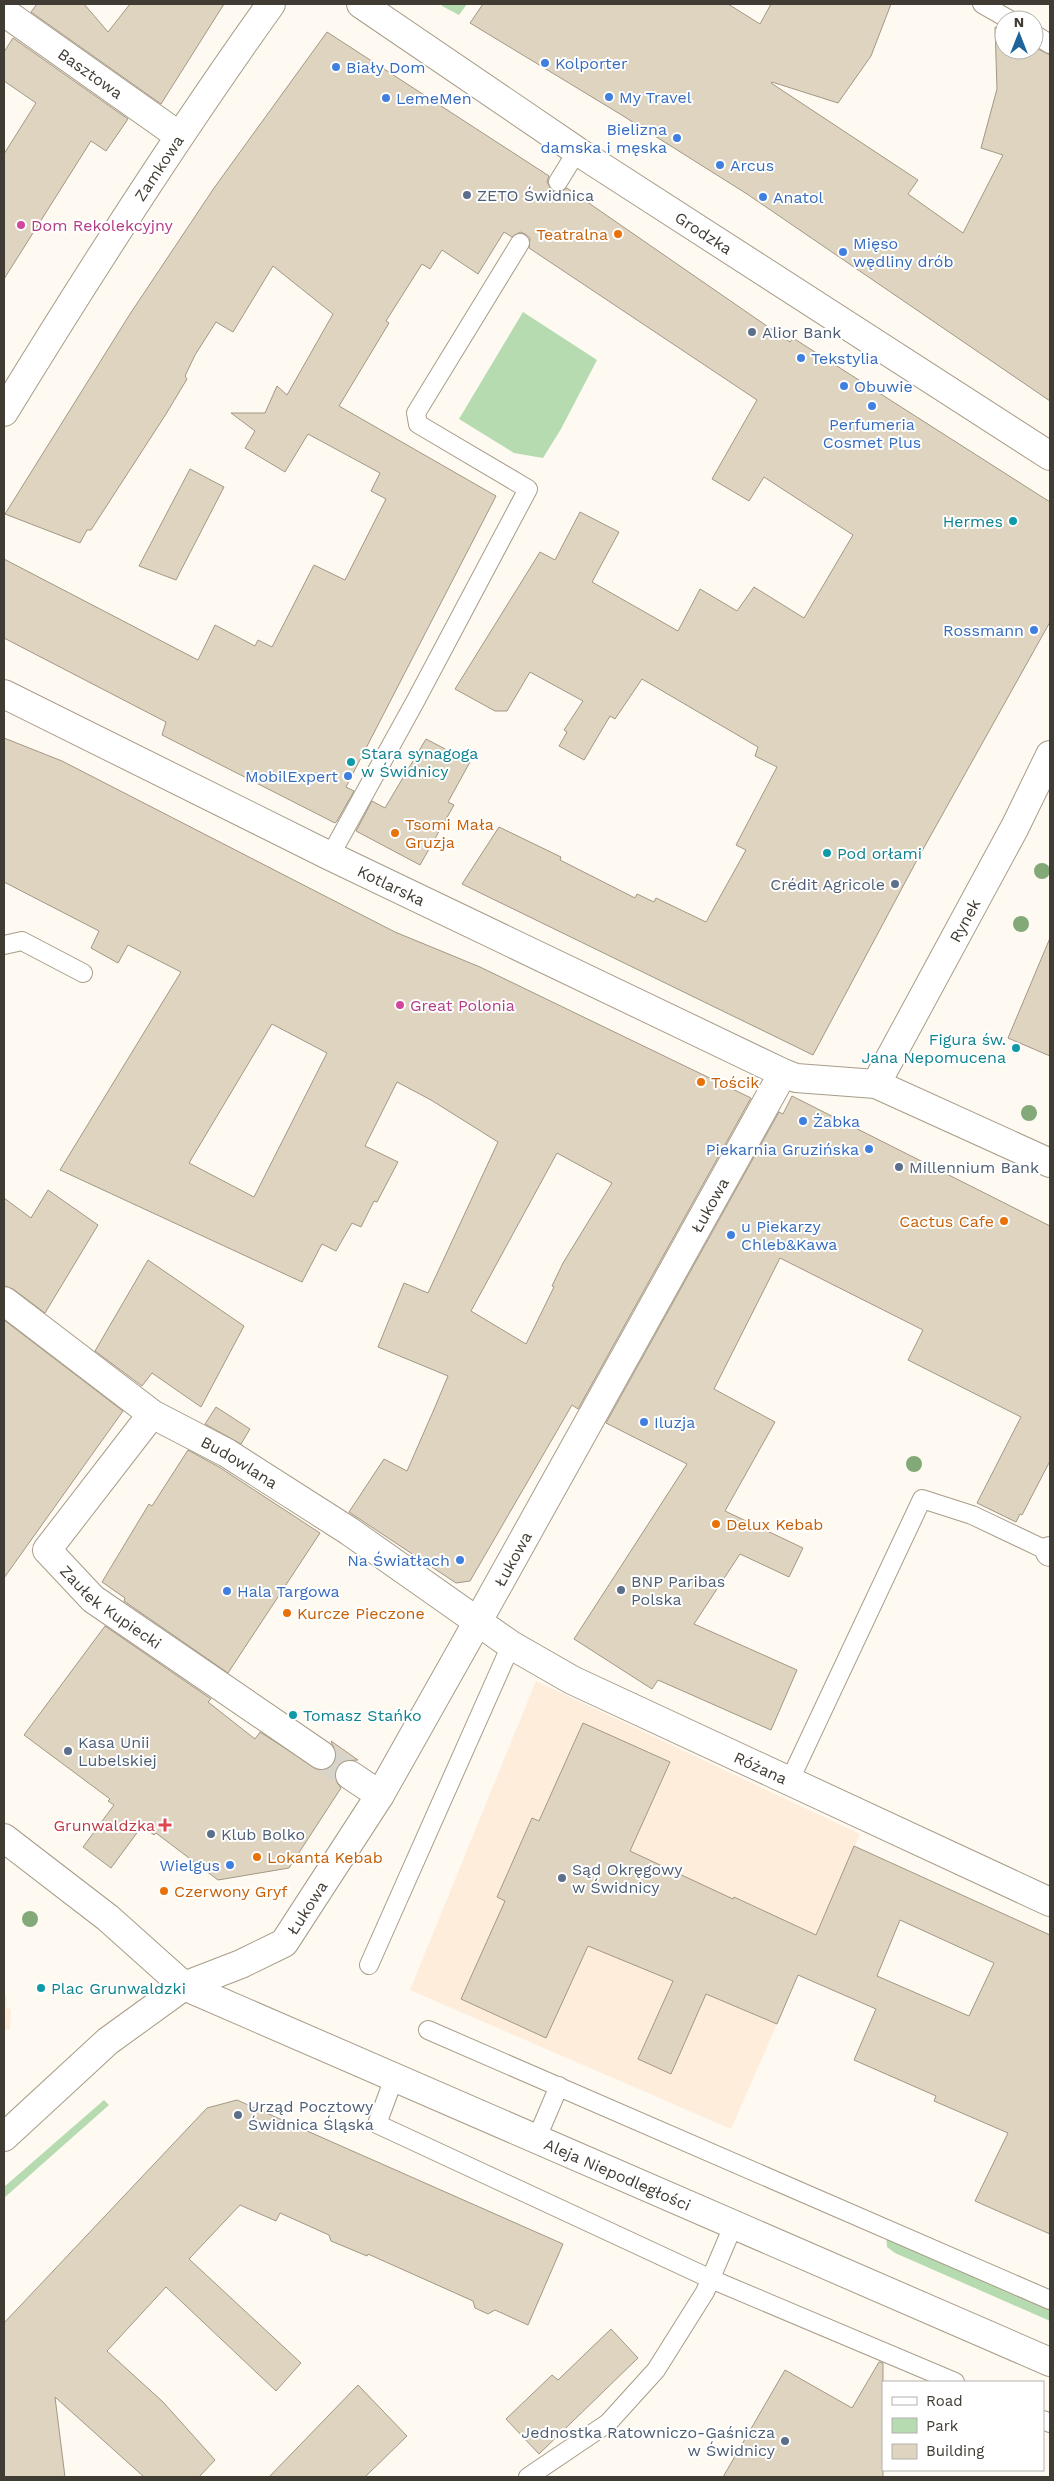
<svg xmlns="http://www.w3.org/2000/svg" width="1054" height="2481" font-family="'Work Sans',sans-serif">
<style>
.commercial{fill:#feeddb}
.green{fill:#b6dbb0}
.building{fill:#dfd4bf;stroke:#a39885;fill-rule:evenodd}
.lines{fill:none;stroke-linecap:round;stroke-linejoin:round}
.minor-tunnel{stroke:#d8d3cb;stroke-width:28;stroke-dasharray:28 14;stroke-linecap:butt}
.service-casing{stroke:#a89d89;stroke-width:20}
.pedestrian-casing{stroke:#a89d89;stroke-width:30}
.minor-casing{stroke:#a89d89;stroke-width:30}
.tertiary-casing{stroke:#a89d89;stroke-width:30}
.secondary-casing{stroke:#a89d89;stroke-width:30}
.service{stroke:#fff;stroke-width:18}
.pedestrian{stroke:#fff;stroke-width:28}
.minor{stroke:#fff;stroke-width:28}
.tertiary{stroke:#fff;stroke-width:28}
.secondary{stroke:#fff;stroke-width:28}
.tree{fill:#84a979}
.shop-dot{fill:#3f7fe0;stroke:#fff;stroke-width:2}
.service-dot{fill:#5c6f8a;stroke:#fff;stroke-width:2}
.hotel-dot{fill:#d1479c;stroke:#fff;stroke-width:2}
.food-dot{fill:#e8710a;stroke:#fff;stroke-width:2}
.culture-dot{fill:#0f9aa8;stroke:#fff;stroke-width:2}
.health-dot{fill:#e0444e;stroke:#fff;stroke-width:2}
.labels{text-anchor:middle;stroke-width:4;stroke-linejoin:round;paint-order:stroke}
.shop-label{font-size:16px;fill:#366cbe;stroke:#fff;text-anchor:start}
.street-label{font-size:16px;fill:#403b33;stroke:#fff}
.service-label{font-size:16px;fill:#4e5e75;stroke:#fff;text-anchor:start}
.hotel-label{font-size:16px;fill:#b23c85;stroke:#fff;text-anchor:start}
.food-label{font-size:16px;fill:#c56008;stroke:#fff;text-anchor:start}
.culture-label{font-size:16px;fill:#0d838f;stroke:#fff;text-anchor:start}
.health-label{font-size:16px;fill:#be3a42;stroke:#fff;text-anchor:end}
</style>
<rect width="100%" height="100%" fill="#fef9f1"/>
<path class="commercial" d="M536 1681 860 1834 731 2129 410 1990Z
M4 1992 7 1998 6 2008 11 2009 10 2030H4Z"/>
<path class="green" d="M443 4H467L459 15 442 6Z
M523 312 597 360 561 429 543 458 514 453 459 419Z
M104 2100 109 2105 4 2198V2187Z
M886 2236 1050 2308V2321L895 2253 887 2247Z"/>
<path class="building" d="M37 4H84L108 32 130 4H224L161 104 31 12Z
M483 4H728L760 24 771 4H891L871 56 838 103 772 82 771 83 918 180 908 194 963 233 1003 155 981 148 997 89 995 27 1004 31V50H1034V47L1050 55V401L747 194 620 114 470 23Z
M327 32 549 176 547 182 552 191 558 193 567 188 790 342 793 338 1050 502V622L917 860 813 1055 462 884 499 827 561 857 560 860 635 898 637 894 654 902 656 898 706 922 746 850 736 845 777 767 755 756 758 747 642 679 615 719 610 716 584 760 559 746 567 732 564 730 583 701 530 672 507 711H495L455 689 540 552 555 560 580 512 619 532 592 582 678 631 700 589 737 611 754 587 804 618 853 535 764 477 749 501 712 479 757 400 529 248 530 238 525 234 520 232 512 237 504 232 478 274 442 250 430 269 422 264 386 321 389 323 339 406 496 496 346 787 354 791 337 821 335 823 162 735 166 722 4 638V559L198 660 215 625 255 646 258 640 272 647 314 565 345 580 386 499 371 491 380 473 308 434 285 472 245 448 255 431 231 413H265L277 386 287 395 333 314 273 266 233 332 216 322 195 355 185 376 187 379 166 414 91 530H87L80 543 5 514 130 314 214 188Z
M13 38 128 119 106 151 91 141 4 279V154L36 103 4 81V52Z
M190 469 224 487 176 580 139 566Z
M4 738 62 761 395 932 480 967 751 1098 578 1409 572 1405 470 1581 456 1583 349 1512 384 1459 407 1471 435 1407 448 1376 378 1347 404 1283 428 1293 498 1142 431 1100 397 1082 365 1146 398 1162 377 1202 374 1201 361 1227 352 1223 336 1251 322 1244 302 1282 60 1170 181 972 128 945 118 963 91 948 99 931 4 882ZM272 1024 327 1053 254 1197 189 1163ZM557 1153 612 1183 563 1263 552 1286 554 1287 526 1344 471 1311Z
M426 739 470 762 448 802 454 805 420 865 356 831 372 801 385 808Z
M1050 938V1056L1008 1038Z
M792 1096 1050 1226V1461L1022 1515 1020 1514 1016 1522 977 1503 1021 1417 908 1360 923 1330 780 1258 714 1389 775 1422 725 1511 803 1548 789 1577 740 1554 694 1624 797 1670 771 1730 658 1680 652 1689 574 1639 687 1464 606 1423 779 1112 783 1114Z
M48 1190 98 1225 45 1313 13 1289 4 1286V1198L31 1218Z
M148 1260 244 1326 201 1407 152 1373 142 1386 95 1351Z
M4 1320 123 1411 4 1578Z
M216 1407 250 1429 241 1444 205 1424Z
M188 1450 219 1467 320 1533 228 1673 124 1601 125 1598 102 1582 149 1504 152 1506Z
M105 1626 211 1699 208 1702 255 1739 260 1732 319 1770 328 1769 334 1763 337 1756 331 1741 358 1760 344 1761 337 1767 334 1774 336 1781 341 1788 289 1868 218 1880 156 1833 154 1835 142 1826 111 1868 83 1847 114 1805 108 1801 110 1799 24 1735Z
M583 1723 670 1762 630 1851 733 1899 734 1897 816 1935 854 1846 1050 1935V2234L975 2201 1008 2133 934 2101 936 2096 854 2060 876 2009 798 1975 777 2024 706 1994 671 2074 638 2059 673 1981 588 1946 546 2038 461 1999 505 1901 497 1897 532 1818 539 1821ZM900 1920 994 1963 969 2016 877 1976Z
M237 2100 563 2244 528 2325 495 2310 488 2314 475 2308 473 2301 368 2254 367 2256 331 2241 329 2235 280 2213 276 2221 240 2205 189 2259 301 2363 276 2391 166 2287 107 2351 163 2402 215 2460 199 2477H144L55 2397 65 2477H4V2323L207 2108Z
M611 2329 638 2358 539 2454 506 2419 552 2375 558 2380Z
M879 2362 883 2363V2477H723L785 2370 852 2408Z
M358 2385 407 2436 365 2477H269Z"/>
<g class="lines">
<path class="minor-tunnel" d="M321 1755 350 1775"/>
<g class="service-casing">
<path id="service" d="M982 4 1010 20
M1034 34 1050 44
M558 182 577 151
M330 856 416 700 528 489 418 424 416 413 520 243
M4 945 22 941 83 973
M789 1782 922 1499 972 1515 1050 1552
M369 1965 511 1645
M428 2030 1050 2300
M394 2078 377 2124 711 2279 955 2382
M536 2140 559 2086
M1043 2420 1050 2423
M528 2477 608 2423 656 2370 705 2292 733 2226"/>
</g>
<g class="pedestrian-casing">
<g id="pedestrian">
<path d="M1050 1552V1551"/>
<path id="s1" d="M478 1621 783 1073"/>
</g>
</g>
<g class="minor-casing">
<g id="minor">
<path id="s2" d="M361 4 577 151 1050 456"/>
<path id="s3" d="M4 12 178 135"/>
<path id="s4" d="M4 412C89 273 176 137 271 4"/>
<path id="s5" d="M4 694 330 856 783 1073 796 1078 876 1084 1050 1163"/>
<path id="s6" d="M876 1084 1015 827 1050 755"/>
<path id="s7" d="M4 1301 152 1414 227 1453 349 1531 511 1645 572 1680 1050 1902"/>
<path id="s8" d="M152 1414 47 1550 93 1599 321 1755"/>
<path d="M350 1775 380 1795"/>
<path id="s9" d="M184 1986 241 1964 284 1943 380 1795 478 1621"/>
</g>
</g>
<g class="tertiary-casing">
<path id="tertiary" d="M4 1838 108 1918 184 1986"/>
</g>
<g class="secondary-casing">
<g id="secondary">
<path id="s10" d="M4 2137 108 2041 184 1986 1050 2362"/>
</g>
</g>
<use href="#service" class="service"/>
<use href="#pedestrian" class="pedestrian"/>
<use href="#minor" class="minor"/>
<use href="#tertiary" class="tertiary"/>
<use href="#secondary" class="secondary"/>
</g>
<g class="tree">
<circle cx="1042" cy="871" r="8"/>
<circle cx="1021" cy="924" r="8"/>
<circle cx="1029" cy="1113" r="8"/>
<circle cx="914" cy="1464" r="8"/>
<circle cx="30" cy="1919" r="8"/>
</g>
<g class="shop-dot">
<circle cx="545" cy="63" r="5"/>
<circle cx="336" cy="67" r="5"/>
<circle cx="609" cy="97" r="5"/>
<circle cx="386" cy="98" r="5"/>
<circle cx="677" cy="138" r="5"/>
<circle cx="720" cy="165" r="5"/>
<circle cx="763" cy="197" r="5"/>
<circle cx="843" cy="252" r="5"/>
<circle cx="801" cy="358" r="5"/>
<circle cx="844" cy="386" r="5"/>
<circle cx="872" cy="406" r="5"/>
<circle cx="1034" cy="630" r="5"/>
<circle cx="348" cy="776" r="5"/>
<circle cx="803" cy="1121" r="5"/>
<circle cx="869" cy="1149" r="5"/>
<circle cx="731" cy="1235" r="5"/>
<circle cx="644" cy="1422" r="5"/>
<circle cx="460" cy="1560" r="5"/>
<circle cx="227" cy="1591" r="5"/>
<circle cx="230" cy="1865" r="5"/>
</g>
<g class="service-dot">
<circle cx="467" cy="195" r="5"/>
<circle cx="752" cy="332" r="5"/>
<circle cx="895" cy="884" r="5"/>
<circle cx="899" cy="1167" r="5"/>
<circle cx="621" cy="1590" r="5"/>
<circle cx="68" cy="1751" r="5"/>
<circle cx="211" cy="1834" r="5"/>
<circle cx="562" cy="1878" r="5"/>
<circle cx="238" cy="2115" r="5"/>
<circle cx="785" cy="2441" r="5"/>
</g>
<g class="hotel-dot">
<circle cx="21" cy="225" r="5"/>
<circle cx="400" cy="1005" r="5"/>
</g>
<g class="food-dot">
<circle cx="618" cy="234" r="5"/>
<circle cx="395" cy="833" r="5"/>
<circle cx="701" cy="1082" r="5"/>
<circle cx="1004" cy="1221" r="5"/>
<circle cx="716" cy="1524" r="5"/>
<circle cx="287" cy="1613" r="5"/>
<circle cx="257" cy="1857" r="5"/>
<circle cx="164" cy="1891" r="5"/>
</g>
<g class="culture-dot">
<circle cx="1013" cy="521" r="5"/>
<circle cx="351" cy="762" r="5"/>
<circle cx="827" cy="853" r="5"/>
<circle cx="1016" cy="1048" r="5"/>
<circle cx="293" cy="1715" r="5"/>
<circle cx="41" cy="1988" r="5"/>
</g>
<path class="health-dot" d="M162.5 1817.5h5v5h5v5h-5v5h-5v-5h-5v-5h5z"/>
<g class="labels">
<g class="shop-label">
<text x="555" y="69">Kolporter</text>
<text x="346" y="73">Biały Dom</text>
<text x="619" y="103">My Travel</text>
<text x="396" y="104">LemeMen</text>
<text x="667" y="135" text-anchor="end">Bielizna<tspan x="667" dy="18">damska i męska</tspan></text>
<text x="730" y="171">Arcus</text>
<text x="773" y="203">Anatol</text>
<text x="853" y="249">Mięso<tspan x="853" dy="18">wędliny drób</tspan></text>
<text x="811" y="364">Tekstylia</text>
<text x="854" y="392">Obuwie</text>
<text x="872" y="430" text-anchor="middle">Perfumeria<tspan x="872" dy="18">Cosmet Plus</tspan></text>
<text x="1024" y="636" text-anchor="end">Rossmann</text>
<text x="338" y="782" text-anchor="end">MobilExpert</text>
<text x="813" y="1127">Żabka</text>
<text x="859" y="1155" text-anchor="end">Piekarnia Gruzińska</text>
<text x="741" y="1232">u Piekarzy<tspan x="741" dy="18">Chleb&amp;Kawa</tspan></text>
<text x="654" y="1428">Iluzja</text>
<text x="450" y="1566" text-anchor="end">Na Światłach</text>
<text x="237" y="1597">Hala Targowa</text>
<text x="220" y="1871" text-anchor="end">Wielgus</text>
</g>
<g class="street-label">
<text dy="6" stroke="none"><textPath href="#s3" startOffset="106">Basztowa</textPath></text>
<text dy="6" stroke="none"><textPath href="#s4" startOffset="289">Zamkowa</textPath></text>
<text dy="6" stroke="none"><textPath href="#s2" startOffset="412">Grodzka</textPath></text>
<text dy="6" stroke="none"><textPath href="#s5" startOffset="432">Kotlarska</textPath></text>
<text dy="6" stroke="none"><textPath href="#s6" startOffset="186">Rynek</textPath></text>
<text dy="6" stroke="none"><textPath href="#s1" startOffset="476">Łukowa</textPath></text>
<text dy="6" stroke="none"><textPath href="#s7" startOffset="286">Budowlana</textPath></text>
<text dy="6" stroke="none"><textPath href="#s1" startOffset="71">Łukowa</textPath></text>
<text dy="6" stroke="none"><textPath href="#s8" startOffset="258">Zaułek Kupiecki</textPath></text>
<text dy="6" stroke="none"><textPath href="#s7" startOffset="892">Różana</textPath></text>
<text dy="6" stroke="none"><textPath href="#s9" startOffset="151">Łukowa</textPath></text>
<text dy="6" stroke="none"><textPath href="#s10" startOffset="708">Aleja Niepodległości</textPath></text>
</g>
<g class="service-label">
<text x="477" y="201">ZETO Świdnica</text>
<text x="762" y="338">Alior Bank</text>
<text x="885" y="890" text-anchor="end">Crédit Agricole</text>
<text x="909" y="1173">Millennium Bank</text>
<text x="631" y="1587">BNP Paribas<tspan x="631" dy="18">Polska</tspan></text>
<text x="78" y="1748">Kasa Unii<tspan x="78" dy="18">Lubelskiej</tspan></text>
<text x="221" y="1840">Klub Bolko</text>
<text x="572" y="1875">Sąd Okręgowy<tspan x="572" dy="18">w Świdnicy</tspan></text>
<text x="248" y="2112">Urząd Pocztowy<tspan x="248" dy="18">Świdnica Śląska</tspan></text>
<text x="775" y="2438" text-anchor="end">Jednostka Ratowniczo-Gaśnicza<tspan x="775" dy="18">w Świdnicy</tspan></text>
</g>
<g class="hotel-label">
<text x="31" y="231">Dom Rekolekcyjny</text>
<text x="410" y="1011">Great Polonia</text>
</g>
<g class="food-label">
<text x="608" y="240" text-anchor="end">Teatralna</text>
<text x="405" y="830">Tsomi Mała<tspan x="405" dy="18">Gruzja</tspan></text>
<text x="711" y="1088">Tościk</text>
<text x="994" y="1227" text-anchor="end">Cactus Cafe</text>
<text x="726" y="1530">Delux Kebab</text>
<text x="297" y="1619">Kurcze Pieczone</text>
<text x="267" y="1863">Lokanta Kebab</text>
<text x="174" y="1897">Czerwony Gryf</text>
</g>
<g class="culture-label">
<text x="1003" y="527" text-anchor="end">Hermes</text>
<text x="361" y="759">Stara synagoga<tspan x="361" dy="18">w Świdnicy</tspan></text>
<text x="837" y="859">Pod orłami</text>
<text x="1006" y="1045" text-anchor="end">Figura św.<tspan x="1006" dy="18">Jana Nepomucena</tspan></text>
<text x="303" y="1721">Tomasz Stańko</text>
<text x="51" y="1994">Plac Grunwaldzki</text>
</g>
<g class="health-label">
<text x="155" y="1831">Grunwaldzka</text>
</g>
</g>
<rect width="1054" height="2481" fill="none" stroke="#403b33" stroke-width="10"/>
<rect x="882" y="2381" width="162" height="90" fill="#ffffff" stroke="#b3b1ad"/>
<rect x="892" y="2397" width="25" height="8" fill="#ffffff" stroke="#b3b1ad"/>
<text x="926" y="2406" font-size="15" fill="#403b33">Road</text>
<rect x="892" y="2418" width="25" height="15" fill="#b6dbb0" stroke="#b3b1ad"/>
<text x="926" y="2431" font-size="15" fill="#403b33">Park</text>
<rect x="892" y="2444" width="25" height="15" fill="#dfd4bf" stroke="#b3b1ad"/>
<text x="926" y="2456" font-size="15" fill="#403b33">Building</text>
<g transform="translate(1019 35)"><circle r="24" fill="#ffffff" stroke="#b3b1ad"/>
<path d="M0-4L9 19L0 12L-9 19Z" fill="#1e6498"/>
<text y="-8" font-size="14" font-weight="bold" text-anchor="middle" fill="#403b33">N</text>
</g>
</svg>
